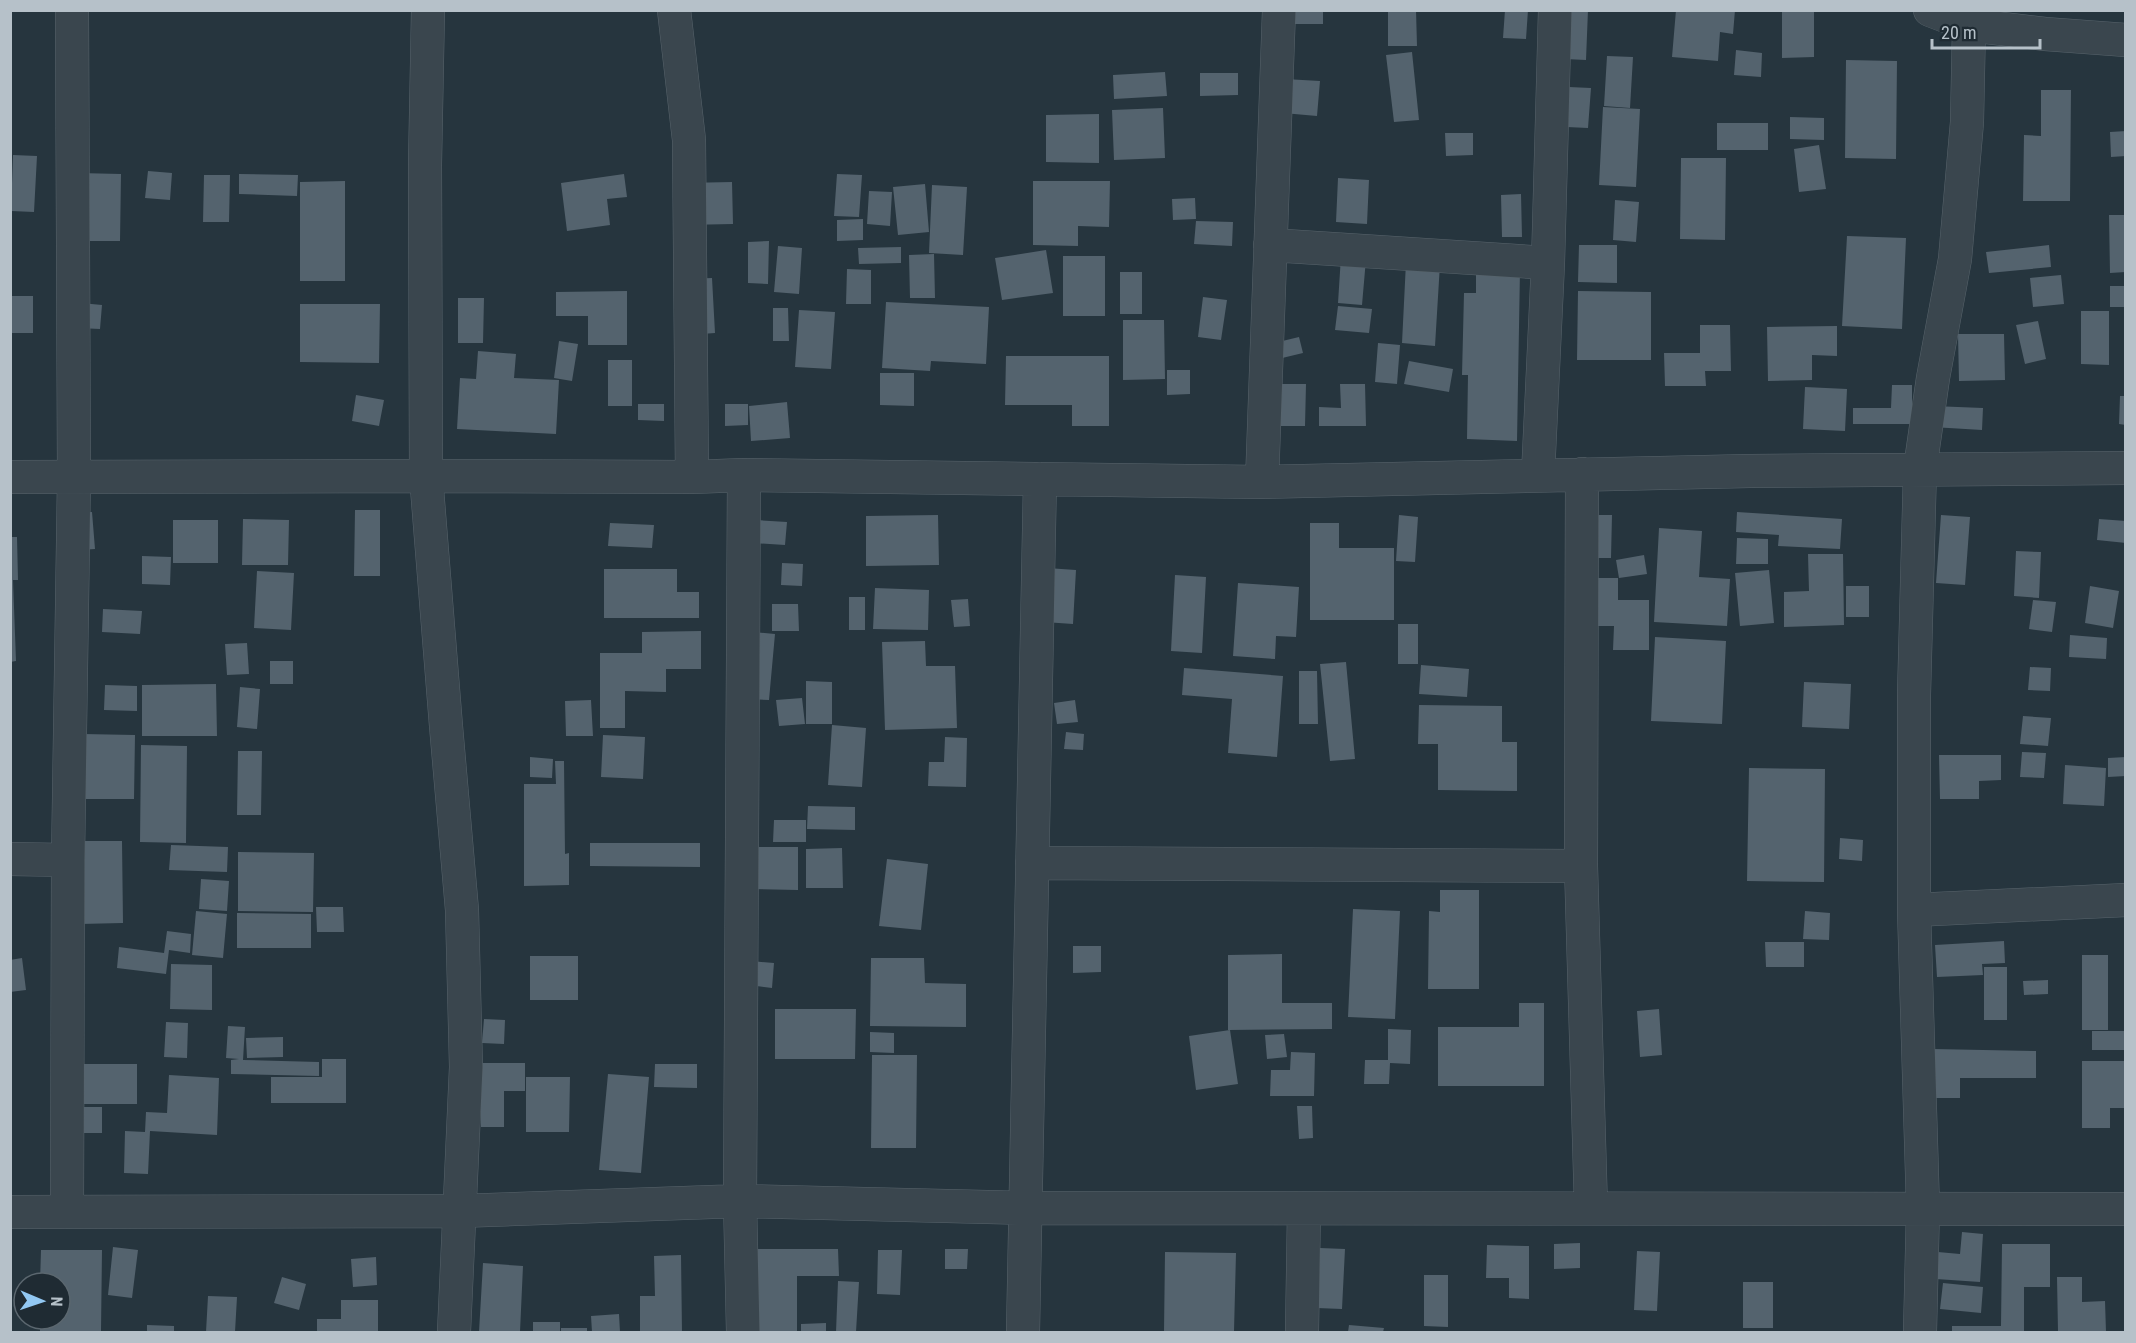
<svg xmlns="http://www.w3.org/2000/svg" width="2136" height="1343" font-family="'Roboto Condensed',sans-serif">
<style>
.building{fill:#54636e}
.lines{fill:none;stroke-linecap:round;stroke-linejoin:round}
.minor-casing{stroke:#58646c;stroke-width:34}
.minor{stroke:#3a464e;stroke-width:33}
</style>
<rect width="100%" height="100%" fill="#26353e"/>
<path class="building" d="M1279 10H1323V24H1278Z
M1388 10H1416L1417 46H1388Z
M1505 10H1528L1526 39 1503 38Z
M1546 10H1588L1586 60 1544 58Z
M1676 10H1735L1733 34 1720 32 1718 61 1672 57Z
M1782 10H1814V57L1782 58Z
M1736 50 1762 53 1761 77 1734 75Z
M1412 52 1419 120 1394 122 1386 55Z
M1607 56 1633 57 1630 108 1604 106Z
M1846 60 1897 61 1896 159 1845 158Z
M1165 72 1167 96 1114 99 1113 75Z
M1200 73H1238V95L1200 96Z
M1285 79 1320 81 1317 116 1283 113Z
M1547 86 1591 88 1588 128 1545 126Z
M2041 90H2071L2070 201H2023L2024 135 2041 136Z
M1603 107 1640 109 1636 187 1599 185Z
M1163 108 1165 158 1114 160 1112 110Z
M1099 114V163L1046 162V115Z
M1790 117 1824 118V140L1790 139Z
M1717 123H1768V150H1717Z
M2126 131V156L2111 157 2110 132Z
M1445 133H1473V155L1446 156Z
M1819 145 1826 189 1799 192 1794 149Z
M13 155 37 156 34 212 11 211Z
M1681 158H1726L1725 240 1680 239Z
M148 171 172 173 170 200 145 198Z
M78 173 121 174 120 241H78Z
M239 174 298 175 297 196 239 194Z
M624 174 627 197 607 199 610 225 567 231 561 183Z
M837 174 862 175 859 217 834 216Z
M204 175H230L229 222H203Z
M1338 178 1369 180 1367 224 1336 222Z
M345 181V281H300V182Z
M1033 181H1110L1109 227 1078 226V246L1033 245Z
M732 182 733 224 685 225 684 183Z
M925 184 929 232 898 235 893 187Z
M932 185 967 187 963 255 929 253Z
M869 191 892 192 890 226 867 224Z
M1521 194 1522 237H1502L1501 195Z
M1195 198 1196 219 1173 220 1172 199Z
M1615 200 1639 202 1636 242 1613 240Z
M2109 215H2126V272L2110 273Z
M863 219V240L837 241V220Z
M1196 221 1233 222 1232 246 1194 244Z
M1847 236 1906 238 1902 329 1842 326Z
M769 241 768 284 748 283V242Z
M1579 245H1617V283L1578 282Z
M2049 245 2051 267 1989 273 1986 252Z
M778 246 802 248 799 294 774 292Z
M901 247V263L859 264 858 248Z
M1046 250 1053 293 1002 300 995 258Z
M934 254 935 298H910L909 255Z
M1063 256H1105V316H1063Z
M1341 256 1366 259 1362 305 1338 303Z
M1406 262 1440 264 1435 346 1402 343Z
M847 269 871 270V304H846Z
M1476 269 1520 270 1517 441 1467 439 1468 375H1462L1464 293H1476Z
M1120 272H1142V314H1120Z
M2061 275 2064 304 2033 307 2030 278Z
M712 278 715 333 688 335 686 279Z
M2110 286H2126V307H2110Z
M627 291V345H588V316H556V292Z
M1578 291 1651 292V360H1577Z
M10 296H33V333H10Z
M1203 297 1227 300 1221 340 1198 337Z
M458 298H484L483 343H458Z
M886 302 989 307 986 364 931 361 930 371 882 368Z
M81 303 102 305 100 329 79 328Z
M300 304H380L379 363 300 362Z
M1338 306 1372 309 1369 333 1335 330Z
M773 308H788L789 341H773Z
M799 310 835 312 831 369 795 367Z
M2081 311H2109V365L2081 364Z
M1123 320H1164L1165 379 1123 380Z
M2038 321 2046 359 2025 364 2016 325Z
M1700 325H1730L1731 371H1705L1706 386H1665L1664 353H1700Z
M1837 326V356L1812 355V380L1768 381 1767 327Z
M1958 334H2004L2005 380 1959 381Z
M1299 337 1303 353 1278 359 1274 343Z
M559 341 578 344 572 381 554 378Z
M1378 343 1400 345 1397 384 1375 382Z
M478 351 516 354 514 378 559 380 556 434 457 429 460 378 476 379Z
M1006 356H1109V426H1072V405H1005Z
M608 360H632V406H608Z
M1409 361 1453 369 1449 392 1404 384Z
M1167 370H1190V394L1167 395Z
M880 373H914V406L880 405Z
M1272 384H1306L1305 426H1271Z
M1340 384H1365L1366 426H1319V407L1341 408Z
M1892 385H1912V424H1853V408H1891Z
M1805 387 1847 389 1845 431 1803 429Z
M356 395 384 400 379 426 352 421Z
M2120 396H2126V425L2119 424Z
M787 402 790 438 751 441 749 406Z
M638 404H664V421L638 420Z
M725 404H748V425L725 426Z
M1933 406 1983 408 1982 430 1932 427Z
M355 510H380V576H354Z
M92 512 95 549 80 550 77 513Z
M1737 512 1842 519 1840 549 1778 546 1779 535 1736 532Z
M938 515 939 565 866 566V516Z
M1399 515 1418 517 1415 562 1396 561Z
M1592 515H1612L1611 558H1591Z
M1941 515 1970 517 1965 585 1936 583Z
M243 519 289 520 288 565H242Z
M740 519 787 522 785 545 739 542Z
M2099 519 2126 521V543L2097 540Z
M173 520H218V563H173Z
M610 523 654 525 652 548 608 546Z
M1310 523H1339V548H1394V620H1310Z
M1659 528 1702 531 1699 577 1730 579 1727 626 1654 622Z
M10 537H17L18 580H13L16 661 10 662Z
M1737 538 1768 539V564H1736Z
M2016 551 2041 552 2039 598 2014 596Z
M1808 554H1843L1844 625 1784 627V592L1809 591Z
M1644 555 1647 574 1619 578 1616 560Z
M142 556 171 557 170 585 142 584Z
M782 563 803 564 802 586 781 585Z
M1047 568 1076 570 1073 624 1044 622Z
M604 569H677V592H699V618H604Z
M1769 570 1774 623 1740 626 1735 573Z
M257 571 294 573 291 630 254 628Z
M1175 575 1206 577 1202 653 1171 651Z
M1594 578H1618V600H1649V650H1613L1614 626H1593Z
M1238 583 1299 587 1296 637 1276 636 1275 659 1233 656Z
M1846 586H1869V617H1846Z
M2090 586 2119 591 2113 628 2085 623Z
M875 588 929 590 928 630 873 629Z
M849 597H865V630H849Z
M968 599 970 626 954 627 951 600Z
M2033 600 2056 602 2052 632 2029 629Z
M772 604H798L799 631H772Z
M103 609 142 611 140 634 102 632Z
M1398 624H1418V664H1398Z
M701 631V669H666V692L625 691V728H600V653H642V632Z
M753 632 775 634 769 700 747 699Z
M2070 635 2107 638 2106 659 2069 657Z
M1655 637 1726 641 1722 724 1651 721Z
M925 641 926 666H955L957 728 885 730 882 642Z
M247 643 249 674 227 675 225 644Z
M270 661H293V684H270Z
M1346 662 1355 759 1330 761 1320 664Z
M1421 665 1469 669 1467 697 1419 694Z
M2030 667 2051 668 2050 691 2028 690Z
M1184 668 1283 676 1277 757 1228 753 1232 699 1182 695Z
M1299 671H1317L1318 724H1299Z
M806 681 832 682V724H806Z
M1804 682 1851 684 1849 729 1802 727Z
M216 684 217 736H142V685Z
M105 685 137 686V711L104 710Z
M240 687 260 689 257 729 237 727Z
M802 698 805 724 779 726 776 700Z
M591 700 593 736H566L565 701Z
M1075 700 1078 722 1057 724 1054 703Z
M1419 705 1502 706V742H1517V791L1438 790V744H1418Z
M2023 716 2051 718 2048 746 2020 744Z
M832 725 866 728 862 787 828 785Z
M1066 732 1084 734 1083 750 1064 749Z
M83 734 135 735 134 799H82Z
M603 735 645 737 643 779 601 777Z
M945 737 967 738 966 787 928 786 929 762H944Z
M141 745 187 746 186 843 140 842Z
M238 751H262L261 815H237Z
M2022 752 2046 753 2044 778 2020 777Z
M1939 755H2001V780L1979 781V799H1940Z
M530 757 553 759 552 778 530 777Z
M2126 757V776L2108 777V758Z
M555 761H564L565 854 569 853V885L524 886V784H556Z
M2065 765 2106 768 2104 806 2063 804Z
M1749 768 1825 769 1824 882 1747 881Z
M808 806 855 807V830L807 829Z
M774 820H806V842H773Z
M1840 838 1863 840 1862 861 1839 859Z
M78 841H122L123 923 80 924Z
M590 843H700V867L590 866Z
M171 845 228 847 227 872 169 870Z
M750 847H798V890L750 889Z
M842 848 843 888H806V849Z
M238 852 314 853 313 912 238 911Z
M887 859 928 864 921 930 879 926Z
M201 879 229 881 227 911 199 909Z
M1440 890H1479V989H1428L1429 911 1440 912Z
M316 907H343L344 932H317Z
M1353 909 1400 911 1395 1019 1348 1017Z
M196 911 227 914 223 958 192 955Z
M1805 911 1830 913 1829 940 1803 939Z
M237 913 311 914V948H237Z
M167 931 191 934 190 953 169 950 166 974 117 968 119 947 164 953Z
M2004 941 2005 963 1982 964 1983 975 1937 977 1935 945Z
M1765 942H1804V967H1766Z
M1073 946H1101V972L1073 973Z
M1282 954V1003H1332V1029L1228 1030V955Z
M2082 955H2108V1030H2082Z
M530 956H578V1000H530Z
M22 958 26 990 10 992V960Z
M871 958H924L925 983 966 984V1027L870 1026Z
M751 961 774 963 772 988 749 985Z
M171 964 212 965V1010L170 1009Z
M1984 967H2007V1020H1984Z
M2048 980V994L2024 995 2023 981Z
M1519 1003H1544V1086H1438V1027H1519Z
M775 1009H856L855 1059H775Z
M1659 1009 1662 1055 1640 1057 1637 1011Z
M484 1019 505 1020 504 1044 482 1043Z
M166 1022 188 1023 187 1058 164 1057Z
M228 1026 245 1027 243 1060 319 1062V1076L231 1074V1060L239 1059 226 1058Z
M1388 1029 1411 1030 1410 1064 1390 1063 1389 1084H1364L1365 1060H1388Z
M1230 1030 1238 1084 1196 1090 1189 1036Z
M2092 1031H2126V1050H2092Z
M870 1032 894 1033V1053L870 1052Z
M1284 1034 1287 1057 1267 1059 1265 1035Z
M283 1037V1057L247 1058 246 1038Z
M1933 1049 2036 1051V1078H1960V1098H1932Z
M1291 1052 1315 1053 1314 1096H1270L1271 1070H1290Z
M872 1055H917L916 1148H871Z
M322 1059H346V1103H271V1077H322Z
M2082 1061H2126V1108H2110V1128H2082Z
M480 1063H525V1091H504V1127H481Z
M84 1064H137V1104H84Z
M655 1064H697V1088L654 1087Z
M608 1074 649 1077 641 1173 599 1170Z
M169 1075 219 1078 217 1135 150 1131 148 1174 124 1173 125 1131 145 1132 146 1112 167 1113Z
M526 1077H570L569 1132H526Z
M1297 1106H1312L1313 1138 1299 1139Z
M79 1107H102V1133H79Z
M1962 1232 1983 1234 1980 1282 1936 1279 1938 1252 1960 1254Z
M1580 1243V1268L1554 1269V1244Z
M2002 1244H2050V1287H2024V1332H1952V1326H2001Z
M1487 1245 1529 1246V1299L1509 1298V1278H1486Z
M113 1247 138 1250 132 1298 108 1295Z
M1320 1248 1345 1249 1342 1309 1317 1308Z
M751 1249H838L839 1276H797V1332H751Z
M945 1249H968L967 1269H945Z
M41 1250H102L101 1332H40V1319H60V1283H40Z
M878 1250H902L900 1295 877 1294Z
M1637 1251 1660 1252 1657 1311 1634 1310Z
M1165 1252 1236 1253 1234 1332H1164Z
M681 1255 682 1332H640V1296H655L654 1256Z
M376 1257 377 1285 353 1287 351 1259Z
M483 1263 523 1266 520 1332H479Z
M1424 1275H1448V1327L1424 1326Z
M282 1277 306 1284 299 1310 274 1303Z
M2057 1277H2082V1302L2105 1301 2106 1332H2058Z
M838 1281 859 1282 856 1332H836Z
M1743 1282H1773V1328H1743Z
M1943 1283 1983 1287 1981 1313 1940 1309Z
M208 1296 237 1297 235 1332H206Z
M341 1300H378V1332H317V1319H341Z
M619 1314 620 1332H592L591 1316Z
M533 1322H560V1332H533Z
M826 1323V1332H801V1324Z
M147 1325 174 1326V1332H147Z
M1349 1325 1384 1328 1383 1332H1348Z
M561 1328H587V1332H561Z"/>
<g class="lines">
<g class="minor-casing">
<path id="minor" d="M428 10 425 164 426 476 446 726 462 910 466 1067 454 1332
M674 10 689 140 692 477
M1969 25 2045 34 2126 40
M1270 245 1548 263 1538 475
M1548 263 1555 10
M1582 474 1581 866 1591 1208
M10 477 426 476 692 477 744 475 1262 482 1750 471 2126 468
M1262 482 1279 10
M10 859 68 860
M1032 863 1581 866
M1914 910 2126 900
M10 1212 459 1211 740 1201 1026 1208 2126 1209
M67 1212 68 860 74 477 72 10
M743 1332 740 1201 744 475
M1023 1332 1040 479
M1302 1332 1304 1209
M1920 1332 1923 1208 1914 910V695L1920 469 1933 378 1955 259 1967 122 1969 25 1930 10"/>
</g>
<use href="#minor" class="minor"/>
</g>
<rect width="2136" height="1343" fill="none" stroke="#b6c1c9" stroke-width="24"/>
<g transform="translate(42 1301) rotate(92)"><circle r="28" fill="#1f2b33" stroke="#5b676f" stroke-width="1.5"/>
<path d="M0-4.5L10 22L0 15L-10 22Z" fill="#92c8f3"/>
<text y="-9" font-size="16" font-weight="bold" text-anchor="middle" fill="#b6c1c9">N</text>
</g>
<path d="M1932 39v9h108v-9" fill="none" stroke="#b6c1c9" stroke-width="3"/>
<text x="1941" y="39" font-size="18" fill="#b6c1c9" stroke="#1f2b33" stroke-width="4.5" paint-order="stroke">20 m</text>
</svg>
